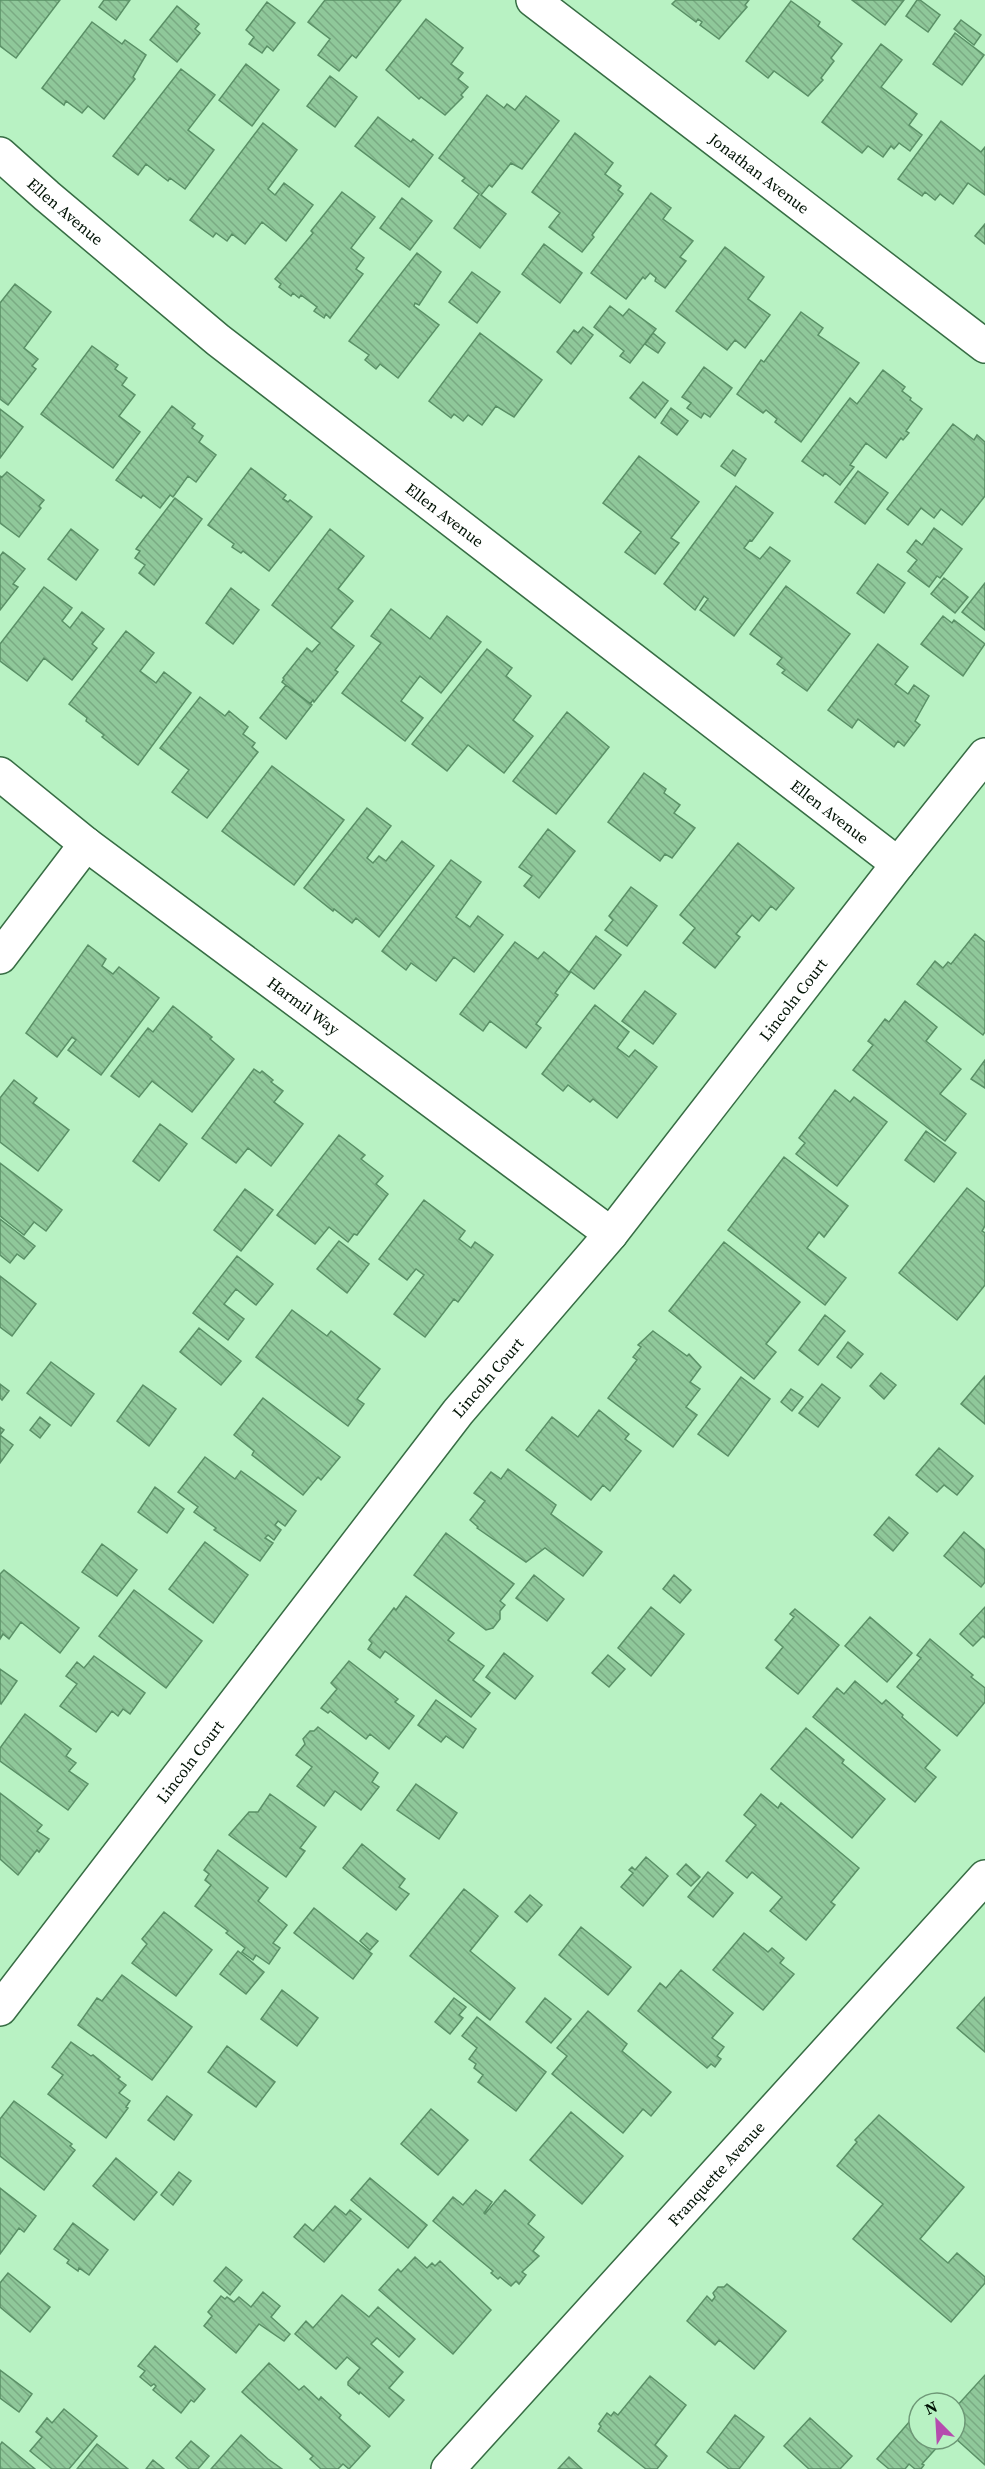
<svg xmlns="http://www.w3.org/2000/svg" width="985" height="2469" font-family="'Source Serif 4',serif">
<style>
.building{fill:url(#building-back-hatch);stroke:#5a9066;stroke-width:1.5}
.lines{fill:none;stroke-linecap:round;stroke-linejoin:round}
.street-casing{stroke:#376d44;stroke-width:36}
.street{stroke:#fff;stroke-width:33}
.labels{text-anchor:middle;stroke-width:4.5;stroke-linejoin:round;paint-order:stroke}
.street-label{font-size:16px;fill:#001204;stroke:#b8f2c3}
</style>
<defs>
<pattern id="building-back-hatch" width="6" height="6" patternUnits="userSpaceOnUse" patternTransform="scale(1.5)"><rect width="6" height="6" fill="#8fc89a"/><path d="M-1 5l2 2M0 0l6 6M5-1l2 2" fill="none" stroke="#7aab83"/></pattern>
</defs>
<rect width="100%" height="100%" fill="#b8f2c3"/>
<path class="building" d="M0 0H60L16 58 0 46Z
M104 0H130L116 20 99 7Z
M325 0H401L356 58 352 55 339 71 318 55 330 39 308 22Z
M676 0H749L745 5 747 7 719 39 700 25 702 22 698 19 696 22 672 4Z
M852 0H904L885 25Z
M917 0H920L940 15 928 32 906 16Z
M791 1 820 22 818 26 842 44 831 58 834 61 821 78 823 80 808 96 774 71 768 78 746 61Z
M267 2 295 23 273 51 267 46 262 53 249 44 254 37 246 30Z
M177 6 199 24 195 29 200 33 177 62 150 40Z
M426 19 463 48 451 64 463 73 458 79 468 87 461 95 463 97 445 115 421 97 419 99 386 70Z
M961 20 981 35 974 45 954 29Z
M92 22 122 44 125 40 146 55 133 77 135 79 104 119 88 106 82 113 66 101 64 105 42 88Z
M955 33 984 55 962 85 933 64Z
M881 44 902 60 881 87 917 114 909 125 922 135 910 151 899 143 894 149 891 146 883 157 868 146 862 153 822 122Z
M246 64 279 90 252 126 219 100Z
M181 69 215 95 188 130 214 150 185 189 170 178 168 181 146 164 138 175 113 156Z
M330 76 357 97 335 127 307 106Z
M487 95 504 108 507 104 515 110 526 96 559 121 522 169 511 163 492 187 489 185 481 195 506 214 480 248 454 228 479 194 462 181 465 178 439 158Z
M378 117 411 142 413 139 433 155 409 187 355 146Z
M941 121 981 152 985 147V195L968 183 953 204 940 194 935 200 925 192 922 196 898 179Z
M263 123 297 150 268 189 275 195 284 183 313 205 286 241 262 222 245 244 232 234 227 241 216 233 213 237 190 220Z
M575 133 613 163 605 174 621 186 618 190 623 194 592 235 594 237 582 252 549 227 560 213 532 192Z
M342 192 375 217 351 248 364 258 356 269 363 274 330 318 326 314 324 318 314 311 317 307 301 295 299 298 293 293 291 296 279 287 281 284 275 279 313 233 311 231Z
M651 193 671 208 663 219 693 241 680 257 686 261 665 288 655 281 656 278 650 273 645 279 643 277 626 299 591 273Z
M402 198 432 221 410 250 380 228Z
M985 224V244L975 236Z
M544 244 582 273 560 303 522 274Z
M725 247 764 277 748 299 770 315 745 348 735 340 727 350 676 311Z
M417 253 441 272 419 305 415 303 414 306 439 325 398 378 380 364 376 369 365 360 369 355 349 341Z
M472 272 500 292 477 323 449 302Z
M15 284 51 312 24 348 38 359 32 366 36 369 8 405 0 399V303Z
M610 306 623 316 629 309 656 329 630 363 620 356 624 351 594 327Z
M801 312 823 328 818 335 859 363 801 442 775 422 777 419 766 410 763 413 737 394 761 360 764 362Z
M583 327 593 335 571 364 557 352 574 330 578 333Z
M480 333 542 380 514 417 496 406 482 425 468 415 463 421 454 414 451 418 429 401Z
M653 333 665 343 658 353 645 344Z
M92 346 118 365 115 369 127 378 122 385 135 395 119 416 140 432 113 468 41 414Z
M704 367 732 388 710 417 704 413 701 418 687 408 691 403 682 397Z
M883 370 905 387 902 391 911 398 910 400 922 409 906 431 909 433 903 440 901 438 886 458 866 443 850 465 854 467 840 485 825 473 823 476 802 461 850 398 857 404Z
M643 382 668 401 655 418 630 398Z
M172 406 195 424 192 428 203 436 199 442 216 455 196 482 188 476 173 497 170 495 160 508 143 495 141 498 116 480Z
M671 408 688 421 677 435 661 423Z
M0 409 23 427 0 458Z
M953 424 974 440 977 435 985 442V496L962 525 941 509 934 518 921 508 908 525 887 509Z
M733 450 746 459 735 476 721 466Z
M639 456 699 502 671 538 679 543 655 574 625 552 641 532 603 503Z
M251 468 286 495 283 499 288 502 290 500 312 517 269 571 243 551 241 553 232 547 234 544 208 525Z
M858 471 888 493 865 524 835 502Z
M7 472 44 500 39 506 41 508 19 537 0 523V476L2 477Z
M736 486 773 513 752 541 750 540 744 548 760 559 770 547 790 561 734 636 700 610 708 599 704 596 695 610 664 584Z
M175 498 202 519 154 585 139 573 145 565 135 558 140 551 136 549Z
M934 528 962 549 940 578 937 576 929 587 908 571 917 560 907 552 916 540 922 545Z
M71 529 98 550 76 580 48 559Z
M330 529 364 556 338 589 353 601 331 628 354 646 335 670 338 672 314 702 313 700 310 704 282 682 284 679 283 678 307 648 312 652 320 643 272 605Z
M3 552 25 569 13 584 18 587 0 610V556Z
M878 564 905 583 884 613 857 593Z
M944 578 968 597 955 613 931 594Z
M985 583V630L962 612Z
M786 586 850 634 807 691 782 673 785 670 777 664 782 658 750 634Z
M44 587 72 608 62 621 70 628 82 612 104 629 92 644 97 648 72 680 44 658 27 681 0 661V644Z
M231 588 259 610 233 644 206 623Z
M391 609 430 639 447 616 481 642 441 693 420 676 401 701 423 718 405 741 342 693 381 643 371 636Z
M943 616 952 623 954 620 985 644 963 676 921 644Z
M126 631 154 653 140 671 156 683 164 672 191 693 138 765 102 737 104 735 86 721 87 718 69 704Z
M878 644 908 667 895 684 908 694 914 685 929 696 915 721 920 725 904 746 898 741 894 747 858 719 852 728 828 710Z
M487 649 512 668 506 676 531 696 513 720 533 736 504 773 468 745 447 771 412 744Z
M286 685 312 705 286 739 260 718Z
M200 697 225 716 229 711 248 727 243 734 255 743 252 747 258 752 207 818 172 792 189 770 160 748Z
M567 712 609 747 556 814 513 781Z
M272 766 344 820 294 885 222 831Z
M644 773 666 789 664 793 680 805 674 813 695 828 672 858 665 854 660 861 608 822Z
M367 808 391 826 367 858 373 863 379 856 386 861 402 841 434 866 379 937 356 918 352 923 334 909 333 911 304 888Z
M548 829 575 851 539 898 524 886 532 876 519 867Z
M738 843 794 888 776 910 771 906 759 921 752 915 736 934 740 937 715 968 683 943 695 928 680 915Z
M451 860 481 882 456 917 470 927 478 916 503 935 474 972 454 957 436 981 411 963 406 970 382 951Z
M631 887 657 906 627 946 605 930 613 920 609 916Z
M975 934 985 942V1032L983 1035 917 984 935 961 943 968 948 962 951 964Z
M596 936 621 955 594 989 570 971Z
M515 942 538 959 544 952 570 973 555 993 558 995 536 1024 541 1028 526 1048 490 1021 483 1031 460 1014Z
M88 945 106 959 102 966 113 974 119 967 159 998 101 1075 68 1050 76 1040 72 1037 57 1057 26 1033Z
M645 991 676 1014 653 1044 622 1021Z
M905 1001 937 1027 926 1041 961 1069 940 1094 966 1114 945 1141 853 1070 873 1045 868 1041 885 1019 889 1022Z
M595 1005 629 1032 617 1048 629 1057 635 1050 657 1067 617 1118 593 1099 590 1102 568 1085 563 1091 542 1074Z
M173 1006 212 1037 210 1039 234 1059 192 1112 152 1081 139 1097 111 1076 148 1028 153 1032Z
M985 1060V1088L971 1079Z
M254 1069 260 1073 262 1071 273 1080 271 1082 283 1091 274 1102 303 1124 271 1166 248 1148 236 1163 202 1138Z
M14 1080 37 1098 33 1103 69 1130 38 1171 0 1142V1098Z
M835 1090 850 1102 854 1097 887 1122 837 1186 796 1154 805 1143 799 1138Z
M160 1124 187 1144 159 1181 133 1161Z
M926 1131 956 1153 934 1182 905 1160Z
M339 1135 365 1155 361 1159 383 1176 376 1184 388 1194 357 1235 354 1234 348 1242 329 1227 315 1244 277 1215Z
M784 1157 848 1206 824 1237 819 1232 807 1248 846 1278 825 1305 728 1230Z
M0 1163 62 1210 46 1231 34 1222 24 1235 0 1216Z
M967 1188 985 1202V1226L982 1231 985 1233V1285L957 1320 899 1273Z
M245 1189 273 1210 241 1251 214 1230Z
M424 1200 465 1231 459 1239 471 1248 475 1242 493 1255 458 1302 454 1299 425 1337 394 1314 424 1275 416 1269 407 1280 379 1259Z
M0 1219 35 1246 24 1259 17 1254 10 1263 0 1255Z
M339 1241 369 1264 347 1293 317 1269Z
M724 1242 800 1302 766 1344 776 1352 754 1379 669 1311Z
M237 1256 273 1284 256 1305 236 1289 224 1304 244 1319 228 1340 193 1313Z
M0 1276 36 1304 12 1336 0 1327Z
M292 1310 327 1336 331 1331 380 1369 357 1399 364 1404 348 1426 256 1357Z
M825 1315 845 1331 818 1365 799 1350Z
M199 1328 241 1361 221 1385 180 1352Z
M653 1331 687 1356 689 1354 701 1367 690 1382 700 1389 686 1407 697 1415 673 1447 608 1398 637 1360 633 1357 641 1347 638 1345Z
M848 1342 863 1354 851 1368 837 1357Z
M51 1362 94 1394 71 1426 27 1393Z
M881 1373 896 1385 884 1399 870 1386Z
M985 1376V1424L961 1404Z
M741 1377 770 1399 728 1456 698 1434Z
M0 1384 9 1391 2 1400 0 1398Z
M822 1384 840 1398 818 1427 799 1413Z
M143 1385 176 1409 149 1446 117 1421Z
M791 1389 803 1397 792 1411 781 1402Z
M263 1398 340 1457 321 1480 318 1477 303 1495 252 1455 254 1451 234 1435Z
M599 1410 629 1434 625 1439 641 1451 610 1491 603 1485 591 1500 526 1450 552 1417 578 1437Z
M40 1417 50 1425 40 1438 30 1430Z
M0 1427 4 1430 0 1435 13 1445 0 1463Z
M939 1448 973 1476 957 1495 944 1485 937 1492 916 1475Z
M205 1457 235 1479 241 1471 296 1511 285 1526 278 1521 275 1525 281 1530 274 1540 268 1535 265 1538 273 1543 260 1561 214 1530 216 1528 194 1512 198 1507 178 1492Z
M508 1469 556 1505 551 1514 602 1552 583 1576 545 1548 526 1562 477 1528 478 1527 470 1520 485 1501 474 1493 491 1472 501 1479Z
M155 1487 184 1509 167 1533 138 1512Z
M889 1517 908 1533 893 1551 874 1535Z
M964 1532 985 1550V1582L981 1587 944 1556Z
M446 1533 514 1584 500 1601 505 1605 500 1611V1619L493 1628 486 1630 414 1575Z
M205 1542 248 1575 213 1623 169 1589Z
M102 1544 137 1570 117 1596 82 1572Z
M4 1570 79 1628 60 1653 21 1622 9 1639 3 1634 0 1639V1574Z
M534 1575 564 1599 547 1621 516 1598Z
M674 1575 691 1590 680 1603 663 1589Z
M134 1590 202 1641 166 1688 99 1636Z
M406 1596 454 1633 448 1640 484 1666 473 1680 490 1693 471 1717 385 1651 380 1658 368 1649 372 1643 369 1640 394 1608 396 1610Z
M651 1607 684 1634 651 1676 618 1648Z
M985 1607V1638L983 1636 973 1646 960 1634Z
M795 1609 839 1645 798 1694 766 1668 783 1647 775 1640 794 1617 790 1614Z
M870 1617 912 1653 887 1682 845 1646Z
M930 1639 973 1675 971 1677 985 1688V1702L957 1736 897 1687 921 1658 917 1655Z
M504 1653 533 1676 515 1699 486 1677Z
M608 1655 625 1669 609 1687 592 1673Z
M94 1656 145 1693 130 1714 123 1709 118 1716 112 1711 96 1732 60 1706 77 1684 66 1676 77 1662 84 1668Z
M349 1661 398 1699 395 1702 414 1716 389 1749 370 1734 366 1739 330 1711 328 1713 321 1708 337 1689 331 1683Z
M0 1669 17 1681 1 1704 0 1703Z
M855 1681 882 1704 886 1700 903 1715 902 1717 940 1750 925 1768 936 1777 915 1802 813 1717 837 1688 844 1694Z
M436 1700 476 1729 463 1748 446 1736 441 1742 418 1725Z
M25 1714 71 1749 66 1756 76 1763 69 1771 88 1784 68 1810 0 1761V1748Z
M318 1727 378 1773 372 1782 379 1787 361 1810 335 1791 324 1806 297 1786 312 1767 296 1755 305 1744 303 1739 310 1731H314Z
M806 1728 844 1760 842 1763 885 1799 852 1838 771 1769Z
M416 1784 457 1813 439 1839 397 1810Z
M0 1793 42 1825 37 1831 49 1839 39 1852 37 1850 18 1875 0 1859Z
M270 1794 316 1827 300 1848 305 1851 286 1877 229 1835 249 1812H258Z
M761 1794 778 1808 781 1803 859 1868 831 1902 835 1905 806 1940 770 1911 782 1897 752 1872 747 1878 726 1861 756 1825 744 1815Z
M362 1844 405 1879 399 1887 409 1894 396 1910 343 1868Z
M218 1850 268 1888 258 1901 287 1925 273 1943 280 1948 269 1964 256 1955 253 1960 242 1952 245 1948 226 1933 228 1931 195 1906 211 1885 205 1880 209 1874 204 1870Z
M646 1857 668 1876 643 1906 621 1887 633 1873 629 1870 632 1867 635 1870Z
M686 1864 700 1877 691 1886 677 1874Z
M708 1872 733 1893 713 1917 688 1897Z
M464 1889 498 1916 470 1951 515 1988 490 2020 410 1956Z
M530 1895 542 1905 527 1922 515 1912Z
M314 1908 372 1954 353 1979 294 1933Z
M164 1912 212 1950 176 1996 132 1963 147 1944 142 1939Z
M581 1927 631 1967 608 1995 559 1955Z
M367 1933 378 1941 370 1950 360 1941Z
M744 1933 768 1952 772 1948 784 1958 780 1963 794 1974 763 2010 713 1970Z
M238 1951 264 1972 246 1994 220 1974Z
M681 1970 733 2013 712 2038 724 2047 717 2056 721 2059 715 2067 711 2064 707 2068 638 2011 660 1983 666 1988Z
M122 1975 192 2027 152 2080 78 2025 97 1998 102 2001Z
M282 1990 318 2018 297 2046 261 2019Z
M985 1997V2052L957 2028Z
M454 1998 466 2007 459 2015 463 2018 450 2034 435 2022Z
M545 1998 571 2019 551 2043 526 2022Z
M588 2011 627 2044 622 2051 671 2092 651 2116 643 2109 623 2133 552 2074 567 2056 557 2048Z
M477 2017 546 2072 516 2111 478 2082 483 2075 474 2068 476 2064 469 2059 477 2048 462 2036Z
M71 2042 91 2056 93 2055 120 2077 118 2079 126 2085 119 2093 130 2101 126 2107 128 2108 106 2138 48 2094 63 2075 52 2067Z
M227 2046 275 2082 256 2107 208 2072Z
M167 2096 192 2115 174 2140 148 2120Z
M14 2101 72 2144 70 2146 75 2150 44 2190 0 2156V2119Z
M431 2109 468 2140 438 2175 401 2144Z
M571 2112 623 2156 582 2204 530 2160Z
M879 2115 964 2187 920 2239 948 2263 957 2253 985 2277V2283L951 2322 853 2239 883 2204 837 2166 857 2142 855 2140Z
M116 2158 157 2192 134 2220 93 2186Z
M179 2172 191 2181 173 2205 161 2195Z
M370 2178 427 2225 408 2248 351 2200Z
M0 2188 36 2216 24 2232 19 2228 0 2254Z
M476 2190 492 2202 484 2213 485 2214 505 2190 535 2215 528 2224 544 2237 533 2251 539 2256 522 2272 526 2275 519 2284 516 2281 511 2286 500 2277 498 2279 491 2273 493 2271 433 2221 453 2197 463 2205Z
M335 2206 346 2215 350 2210 361 2219 324 2262 294 2237 305 2224 313 2231Z
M73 2223 108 2250 89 2275 79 2268 78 2271 67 2263 69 2260 54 2249Z
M415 2257 427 2268 432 2263 435 2266 440 2261 491 2310 453 2354 379 2290 398 2269 401 2272Z
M226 2267 242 2280 230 2295 214 2281Z
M8 2273 50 2307 30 2332 0 2307V2283Z
M727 2284 786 2331 754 2369 719 2340 715 2345 687 2321 707 2296 712 2301 715 2297 713 2293 718 2287H724Z
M263 2292 280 2306 271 2317 290 2334 284 2341 259 2324 236 2353 204 2326 212 2316 208 2312 221 2296 225 2299 227 2297 234 2302 239 2297 251 2307Z
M342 2295 369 2317 378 2307 415 2339 399 2357 377 2338 371 2344 403 2372 389 2388 404 2400 389 2417 360 2392 359 2394 348 2385V2382L360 2368 347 2357 336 2369 295 2334 306 2321 313 2328Z
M155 2346 205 2389 194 2402 191 2400 181 2413 153 2390 156 2386 154 2384 151 2386 140 2377 145 2371 138 2366Z
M269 2363 299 2390 304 2386 319 2400 321 2397 341 2415 339 2418 370 2446 349 2469 343 2464 338 2469H321L310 2459 313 2456 242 2392Z
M0 2370 32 2394 19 2412 0 2398Z
M985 2375V2465L955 2438V2408Z
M650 2376 686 2405 655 2445 667 2456 657 2469H646L598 2431 601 2426 599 2424 607 2413 611 2416 614 2412 618 2415Z
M64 2409 97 2436 69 2469H52L30 2451 42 2437 36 2432 47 2418 52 2423Z
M735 2415 764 2437 739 2469H729L707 2452Z
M810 2418 852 2456 840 2469H809L784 2446Z
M910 2421 919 2428V2439H931L939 2445 922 2464 924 2465 921 2469H915L909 2464 905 2469H889L877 2459Z
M241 2435 268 2459 282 2469H211Z
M191 2441 209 2456 198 2469H189L176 2458Z
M2 2442 35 2469H0V2445Z
M97 2444 128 2469H77Z
M569 2457 582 2469H558Z
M153 2460 164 2469H146Z"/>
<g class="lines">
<g class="street-casing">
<g id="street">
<path id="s1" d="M533 0 985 346"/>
<path id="s2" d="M0 154 47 196 218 340 898 864"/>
<path id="s3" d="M0 774 86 844 611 1234"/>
<path d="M0 957 86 844"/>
<path id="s4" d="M0 2009 458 1412 611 1234 898 864 985 755"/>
<path id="s5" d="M448 2469 985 1877"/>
</g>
</g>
<use href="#street" class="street"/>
</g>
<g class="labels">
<g class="street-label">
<text dy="6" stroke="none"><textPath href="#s1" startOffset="285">Jonathan Avenue</textPath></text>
<text dy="6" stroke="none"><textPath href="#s2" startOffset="87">Ellen Avenue</textPath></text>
<text dy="6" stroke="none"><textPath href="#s2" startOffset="573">Ellen Avenue</textPath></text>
<text dy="6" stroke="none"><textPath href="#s2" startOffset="1059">Ellen Avenue</textPath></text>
<text dy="6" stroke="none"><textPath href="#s4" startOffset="1284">Lincoln Court</textPath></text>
<text dy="6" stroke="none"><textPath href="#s3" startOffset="382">Harmil Way</textPath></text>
<text dy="6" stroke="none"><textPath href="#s4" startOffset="798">Lincoln Court</textPath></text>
<text dy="6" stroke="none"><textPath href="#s4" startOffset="312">Lincoln Court</textPath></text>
<text dy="6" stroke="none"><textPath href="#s5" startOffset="399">Franquette Avenue</textPath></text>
</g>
</g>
<g transform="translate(937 2421) rotate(336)"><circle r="28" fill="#b8f2c3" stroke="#6e9877" stroke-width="1.5"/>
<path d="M0-4.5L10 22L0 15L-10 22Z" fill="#b54cae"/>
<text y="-9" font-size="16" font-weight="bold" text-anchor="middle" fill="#001204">N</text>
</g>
</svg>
